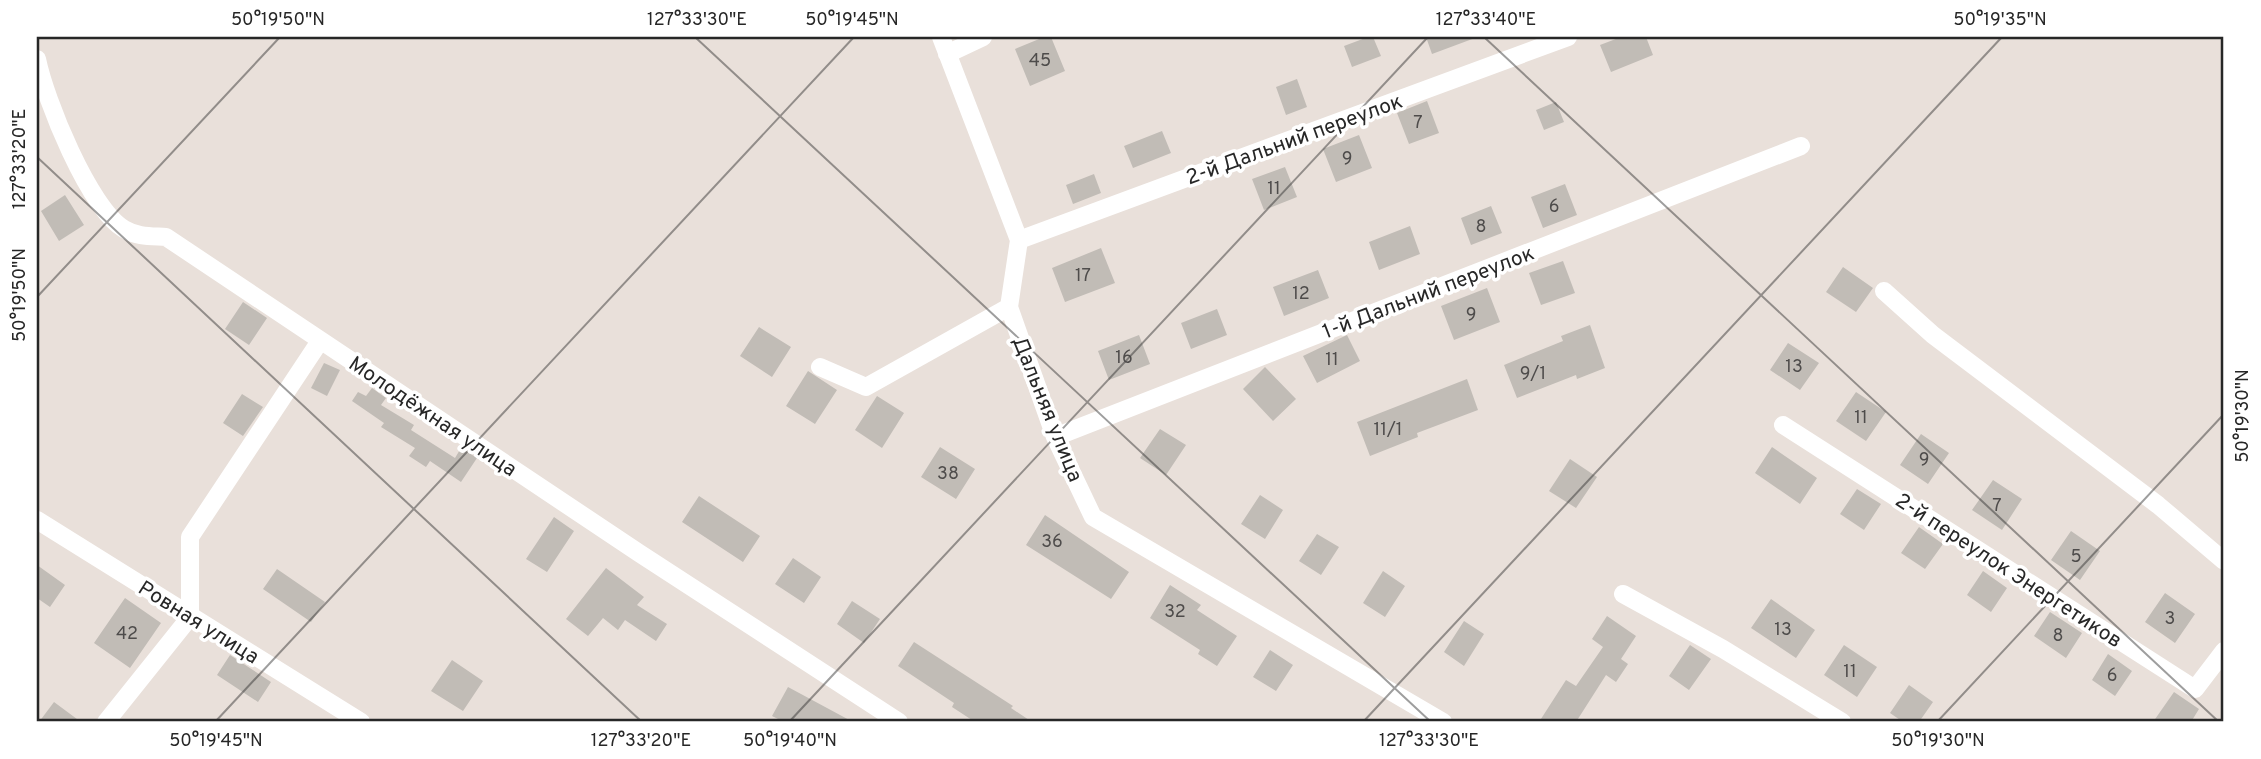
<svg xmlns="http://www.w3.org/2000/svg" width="2261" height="759" font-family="Overpass,sans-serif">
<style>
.building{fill:#c1bcb6}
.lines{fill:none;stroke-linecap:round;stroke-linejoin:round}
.street{stroke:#fff;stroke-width:18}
.ticks{fill:none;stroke:#272727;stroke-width:2;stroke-opacity:0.45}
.labels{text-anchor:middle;stroke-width:7;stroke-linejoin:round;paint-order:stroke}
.number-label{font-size:18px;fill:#4e4c4b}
.street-label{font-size:21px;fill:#272727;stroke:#fff}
.neatline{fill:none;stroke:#272727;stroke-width:2.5}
.ticks-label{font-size:18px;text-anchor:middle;fill:#272727}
</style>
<rect width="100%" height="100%" fill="#e9e0da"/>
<path class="building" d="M1044 37H1051L1065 71 1030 86 1015 49Z
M1368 37H1373L1381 56 1352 67 1344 46Z
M1426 37H1475V38L1432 54Z
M1621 37H1646L1653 55 1611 72 1600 45Z
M1297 79 1307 107 1286 115 1276 87Z
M1427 101 1439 133 1409 144 1397 113Z
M1556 102 1564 122 1544 130 1536 110Z
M1162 131 1171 153 1133 168 1124 146Z
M1359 135 1372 168 1336 182 1323 149Z
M1285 167 1297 197 1264 210 1252 179Z
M1094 174 1101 193 1073 204 1066 185Z
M1565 184 1577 215 1543 228 1531 197Z
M65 195 84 225 59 241 41 211Z
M1491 206 1502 233 1471 245 1461 218Z
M1410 226 1420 254 1379 270 1369 242Z
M1101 248 1115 283 1065 302 1052 268Z
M1563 261 1575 293 1541 305 1529 273Z
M1843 267 1873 288 1856 312 1826 292Z
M1318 270 1329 298 1284 316 1273 287Z
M1487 288 1500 322 1454 340 1441 306Z
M243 302 267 318 249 345 225 329Z
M1217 309 1227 335 1191 349 1181 323Z
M1590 325 1605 368 1577 379 1576 375 1517 398 1504 365 1563 341 1561 336Z
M759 327 791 347 772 377 740 356Z
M1139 335 1150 364 1109 380 1098 351Z
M1347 335 1360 361 1317 383 1303 356Z
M1788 343 1819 363 1800 390 1770 370Z
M324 363 340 370 327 396 311 388Z
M1265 367 1296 399 1273 421 1243 389Z
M808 371 837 390 815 424 786 406Z
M1467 379 1478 410 1417 433 1418 437 1370 456 1357 422Z
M372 388 386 398 381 405 414 425 411 430 455 458 461 448 477 458 461 482 430 461 426 467 409 456 415 448 381 427 384 423 352 401 358 392 366 396Z
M1856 392 1886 412 1866 441 1836 421Z
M242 394 263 407 243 436 223 423Z
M877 396 904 413 882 448 855 430Z
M1160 429 1186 445 1166 475 1140 458Z
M1921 434 1949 453 1928 484 1900 465Z
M940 447 975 469 956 499 921 477Z
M1772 447 1817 478 1800 504 1755 473Z
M1570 459 1597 477 1576 508 1549 491Z
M1993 480 2022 499 2002 530 1972 510Z
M1857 489 1881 504 1864 530 1840 514Z
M1260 495 1283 510 1265 539 1241 524Z
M699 496 760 536 743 562 682 522Z
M1045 515 1129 572 1111 599 1026 545Z
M554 517 574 531 547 572 526 559Z
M1919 527 1943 544 1925 569 1901 553Z
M2071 531 2100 551 2080 580 2051 560Z
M1317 534 1339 547 1321 575 1299 561Z
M793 558 821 577 804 603 775 584Z
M37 565 65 585 50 607 37 598Z
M606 568 644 597 637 605 667 624 656 641 625 620 618 630 603 618 588 636 566 619Z
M277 569 325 602 311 622 263 589Z
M1383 571 1405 586 1385 617 1363 603Z
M1983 571 2007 588 1991 612 1967 595Z
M1170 585 1201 605 1197 610 1237 636 1217 666 1198 654 1200 650 1150 618Z
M2165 593 2195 614 2175 643 2145 622Z
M125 598 161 623 130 668 94 643Z
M1771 599 1815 630 1796 658 1751 628Z
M852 601 880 619 864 643 837 624Z
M2050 612 2082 633 2066 658 2034 636Z
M1607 616 1636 636 1621 659 1628 664 1616 682 1606 675 1576 722H1539L1566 680 1576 686 1603 647 1592 639Z
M1464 621 1484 634 1464 666 1444 652Z
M914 642 1013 706 1011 708 1032 722H975L952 707 954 703 898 666Z
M1690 645 1711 659 1689 690 1669 676Z
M1844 645 1877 667 1857 697 1824 675Z
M1270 650 1293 665 1276 691 1253 677Z
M2108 654 2132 671 2115 696 2092 680Z
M230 655 271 682 258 702 217 675Z
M452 660 483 681 463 711 431 691Z
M1909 685 1933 702 1919 722H1903L1890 713Z
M788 687 853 722H784L772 716Z
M2174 692 2199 709 2191 722H2153Z
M54 702 81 722H39Z"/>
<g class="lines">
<path class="street" d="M941 37 1019 240 1009 307 1055 437 1093 517 1443 722
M947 54 983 37
M37 59C45 99 89 208 124 229 137 237 152 236 166 237L639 553 899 722
M1019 240 1568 37
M1884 291 1933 335 2158 505 2224 561
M820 367 866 387 1009 307
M1783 425 2195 689 2224 651
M1055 437 1801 146
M37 520 361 722
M1623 594 1723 649 1842 722
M106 722 190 617V537L320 341"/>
</g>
<path class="ticks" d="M695 37 1431 722M1484 37 2219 722M37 157 642 722M37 297 280 37M215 722 854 37M789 722 1428 37M1363 722 2002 37M1937 722 2224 414"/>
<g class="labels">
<g class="number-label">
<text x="1040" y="66">45</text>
<text x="1418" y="128">7</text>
<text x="1347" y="164">9</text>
<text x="1274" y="194">11</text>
<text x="1554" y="212">6</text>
<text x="1481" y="232">8</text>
<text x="1083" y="281">17</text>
<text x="1301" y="299">12</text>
<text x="1471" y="320">9</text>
<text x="1124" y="363">16</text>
<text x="1332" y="365">11</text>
<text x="1794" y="372">13</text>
<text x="1533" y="379">9/1</text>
<text x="1861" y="423">11</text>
<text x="1388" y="435">11/1</text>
<text x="1924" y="465">9</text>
<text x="948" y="479">38</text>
<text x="1997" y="511">7</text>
<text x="1052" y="547">36</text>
<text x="2076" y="562">5</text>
<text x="1175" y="617">32</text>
<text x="2170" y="624">3</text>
<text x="1783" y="635">13</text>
<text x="127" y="639">42</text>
<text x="2058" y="641">8</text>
<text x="1850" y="677">11</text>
<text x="2112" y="681">6</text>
</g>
<g class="street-label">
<text transform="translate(1294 139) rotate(-20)" y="7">2-й Дальний переулок</text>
<text transform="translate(1428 292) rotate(-21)" y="7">1-й Дальний переулок</text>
<text transform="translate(1048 409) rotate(68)" y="7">Дальняя улица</text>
<text transform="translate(433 416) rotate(34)" y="7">Молодёжная улица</text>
<text transform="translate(2009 570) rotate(33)" y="7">2-й переулок Энергетиков</text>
<text transform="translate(199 622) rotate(32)" y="7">Ровная улица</text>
</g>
</g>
<rect width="2261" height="759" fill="none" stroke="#ffffff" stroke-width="77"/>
<rect x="38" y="38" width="2184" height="682" class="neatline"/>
<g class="ticks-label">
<text x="278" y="25">50°19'50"N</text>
<text x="697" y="25">127°33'30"E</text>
<text x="852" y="25">50°19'45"N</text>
<text x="1486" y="25">127°33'40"E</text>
<text x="2000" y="25">50°19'35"N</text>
<text transform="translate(19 159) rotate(-90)" y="6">127°33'20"E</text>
<text transform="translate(19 295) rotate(-90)" y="6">50°19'50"N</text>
<text transform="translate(2242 416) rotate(-90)" y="6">50°19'30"N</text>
<text x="216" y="746">50°19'45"N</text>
<text x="641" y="746">127°33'20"E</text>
<text x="790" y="746">50°19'40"N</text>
<text x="1429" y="746">127°33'30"E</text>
<text x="1938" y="746">50°19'30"N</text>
</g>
</svg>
